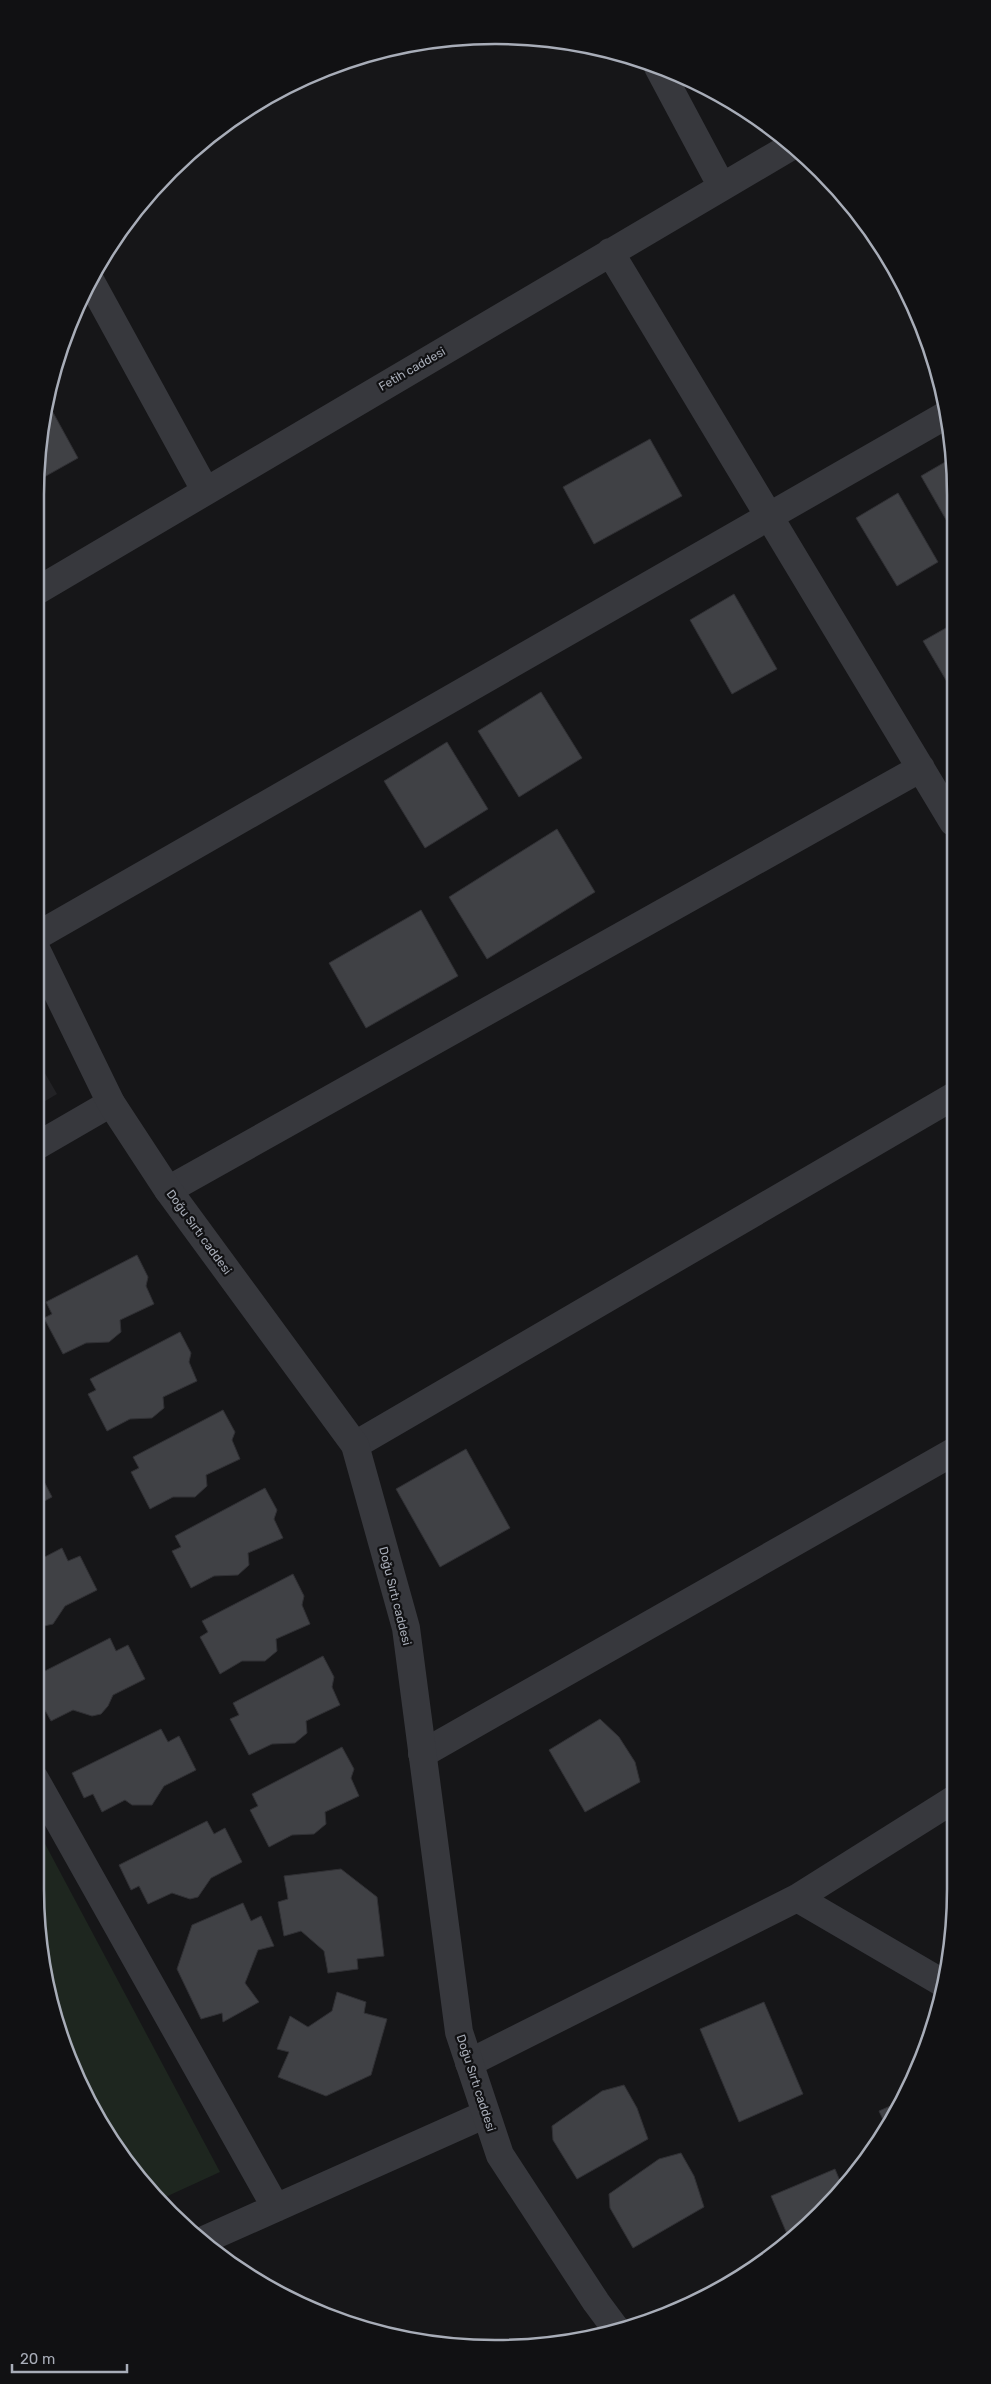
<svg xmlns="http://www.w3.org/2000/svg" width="991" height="2384" font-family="Rubik,sans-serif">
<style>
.built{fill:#222225}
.green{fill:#1e261f}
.building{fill:#404145;stroke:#303034}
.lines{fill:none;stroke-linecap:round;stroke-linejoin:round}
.minor{stroke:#37383d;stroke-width:28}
.tertiary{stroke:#37383d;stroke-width:28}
.labels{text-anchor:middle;stroke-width:4.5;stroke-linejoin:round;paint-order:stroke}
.street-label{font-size:12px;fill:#a8adb8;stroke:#111113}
.rim{fill:none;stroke:#a8adb8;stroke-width:2.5}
</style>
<rect width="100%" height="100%" fill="#161618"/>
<path class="built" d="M35 1056 57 1094 35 1107Z"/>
<path class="green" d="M35 1825 220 2172 159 2200 149 2192 97 2118 60 2037 35 1888Z"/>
<path class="building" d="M50 407 78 458 37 481Z
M650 439 682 496 594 544 563 487Z
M952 458V530L921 476Z
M898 493 938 562 897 586 856 518Z
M734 594 777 669 732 694 690 620Z
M953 624V692L923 641Z
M541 692 582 758 519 797 478 731Z
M447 742 488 809 425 848 384 781Z
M557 829 595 892 487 959 449 897Z
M421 910 458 976 366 1028 329 963Z
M137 1255 148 1277 146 1286 154 1304 120 1320 121 1332 109 1342 86 1343 63 1354 44 1318 52 1314 46 1302Z
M180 1332 191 1353 189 1362 197 1381 163 1397 164 1408 152 1418 130 1419 107 1431 88 1394 96 1390 90 1379Z
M223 1410 235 1432 232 1440 240 1459 206 1475 207 1486 195 1497H173L150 1509 131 1472 139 1468 133 1457Z
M466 1449 510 1528 440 1567 396 1489Z
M35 1464 52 1497 35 1506Z
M265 1488 277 1510 274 1519 283 1538 248 1553 249 1565 238 1575 214 1576 191 1588 172 1551 181 1547 175 1536Z
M62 1548 68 1561 80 1556 97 1590 65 1606 53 1624 44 1626 35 1624V1562Z
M293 1574 304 1596 302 1605 310 1624 276 1639 277 1651 265 1661H242L220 1674 200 1637 208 1632 202 1621Z
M110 1638 116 1651 128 1645 145 1679 113 1695 108 1706 101 1714 92 1716 73 1710 51 1721 41 1703 35 1706V1676Z
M323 1656 334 1677 332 1687 340 1705 306 1721 307 1733 295 1743 272 1744 249 1755 230 1719 239 1715 233 1703Z
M600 1719 619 1737 635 1762 640 1782 585 1812 549 1750Z
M161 1729 168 1742 179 1736 196 1770 164 1786 152 1805H132L125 1800 102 1812 93 1794 84 1798 72 1773Z
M342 1747 354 1769 351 1778 359 1796 325 1812 326 1824 314 1834 292 1835 269 1847 250 1810 258 1806 252 1794Z
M207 1821 214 1834 225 1828 242 1862 211 1878 198 1897 190 1899 172 1893 148 1904 139 1886 131 1890 119 1865Z
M341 1869 377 1897 384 1956 357 1959 358 1969 328 1973 324 1951 301 1931 284 1936 278 1902 288 1899 284 1876Z
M243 1903 251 1921 261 1916 274 1946 258 1950 245 1983 259 2002 223 2022 222 2013 201 2019 177 1969 192 1925Z
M337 1992 366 2002 364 2013 387 2019 371 2075 326 2096 278 2077 289 2052 277 2049 290 2016 308 2027 332 2011Z
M764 2002 803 2094 739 2122 700 2029Z
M624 2085 637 2108 648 2139 577 2179 553 2140 552 2126 602 2091Z
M895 2104 885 2124 879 2111Z
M681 2153 694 2176 704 2207 633 2248 610 2208 609 2194 659 2159Z
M835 2169 843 2188 799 2235 790 2241 771 2196Z"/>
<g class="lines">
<path class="minor" d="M658 67 722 187
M610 252 953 822
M90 280 205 490
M35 592 790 147
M35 937 946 415
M35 1147 111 1103
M168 1190 921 768
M355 1445 954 1096
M422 1754 955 1451
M35 1779 276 2208
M797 1898 941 1982
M469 2063 797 1898 956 1798
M206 2239 486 2114"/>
<path class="tertiary" d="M35 947 111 1103 168 1190 355 1445 406 1628 459 2032 500 2155 596 2302 616 2329"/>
</g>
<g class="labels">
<g class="street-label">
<text transform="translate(412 369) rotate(-30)" y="4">Fetih caddesi</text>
<text transform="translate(199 1232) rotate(54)" y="4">Doğu Sırtı caddesi</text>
<text transform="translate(395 1596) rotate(76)" y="4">Doğu Sırtı caddesi</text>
<text transform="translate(476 2083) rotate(72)" y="4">Doğu Sırtı caddesi</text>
</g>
</g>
<path d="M0 0H991V2384H0ZM495 44H496A451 451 0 0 1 947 495V1889A451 451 0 0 1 496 2340H495A451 451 0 0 1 44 1889V495A451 451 0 0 1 495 44Z" fill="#111113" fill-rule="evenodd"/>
<path class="rim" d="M495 44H496A451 451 0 0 1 947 495V1889A451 451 0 0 1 496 2340H495A451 451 0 0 1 44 1889V495A451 451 0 0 1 495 44Z"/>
<path d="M12 2364v8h115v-8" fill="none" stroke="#a8adb8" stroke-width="2.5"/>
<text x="20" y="2364" font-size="15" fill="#a8adb8" stroke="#111113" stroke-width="4" paint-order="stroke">20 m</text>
</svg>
